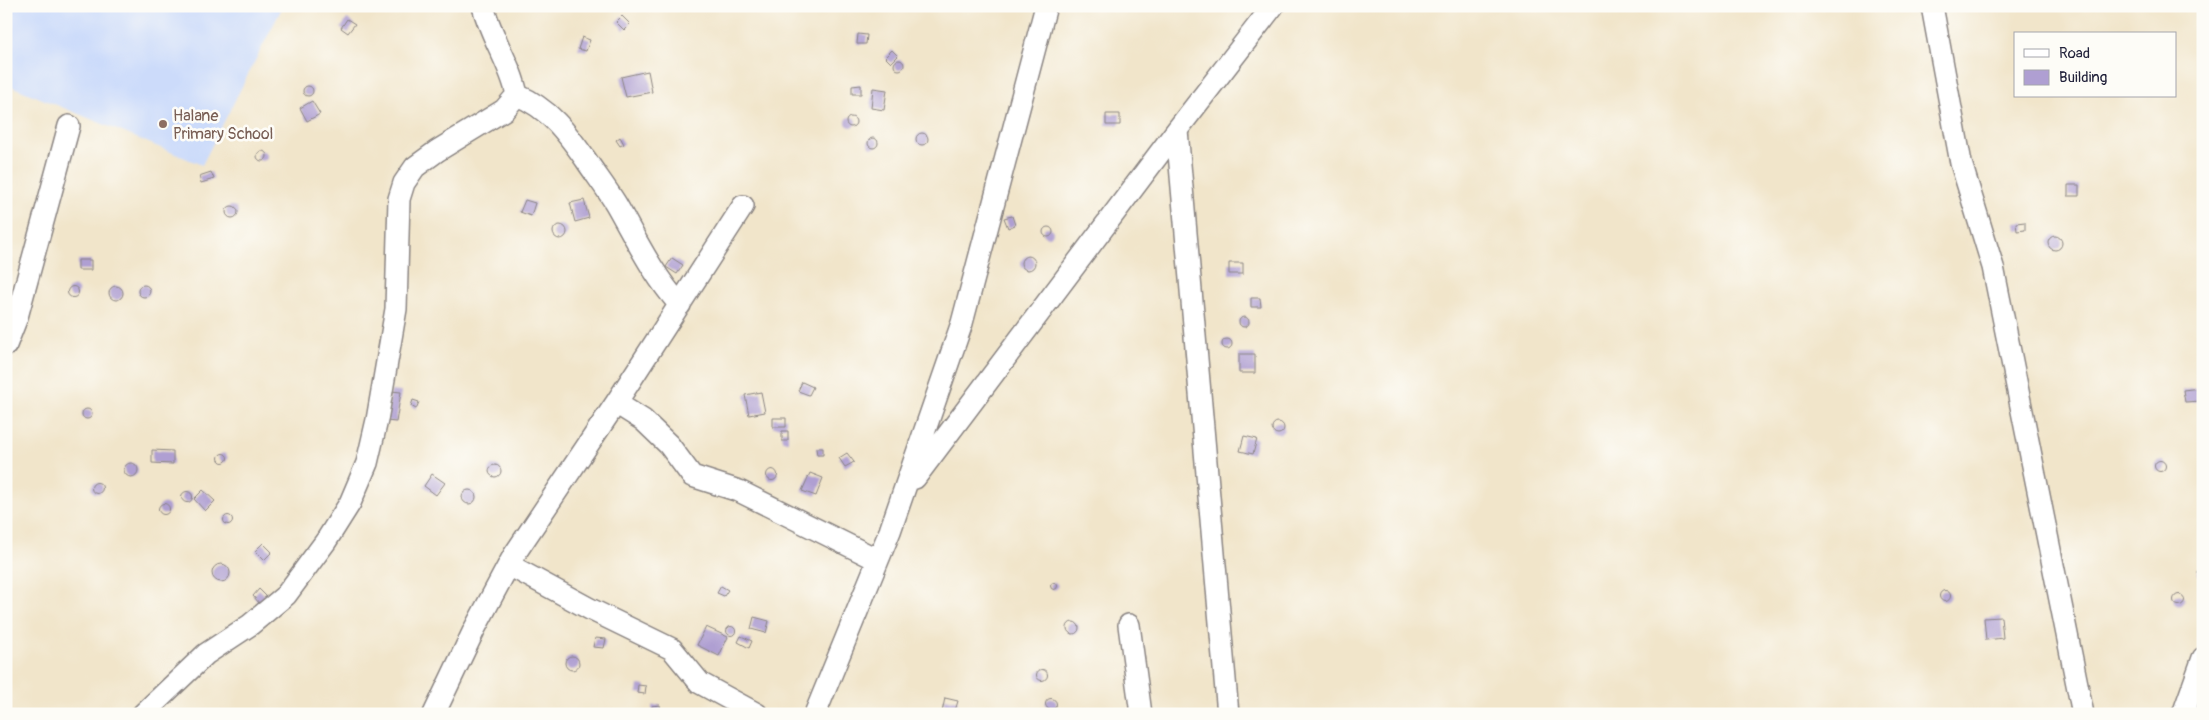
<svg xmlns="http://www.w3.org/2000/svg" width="2209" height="720" font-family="Pangolin,sans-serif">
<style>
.built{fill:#ccdbfa}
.building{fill:#af9fd2}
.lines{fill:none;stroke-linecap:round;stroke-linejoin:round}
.minor-casing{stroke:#8a8482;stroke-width:24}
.minor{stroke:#fff;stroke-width:21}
.education-dot{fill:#8d6e63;stroke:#fdfcf7;stroke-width:2}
.labels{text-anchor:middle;stroke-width:5;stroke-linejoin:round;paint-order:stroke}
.education-label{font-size:16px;fill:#785e54;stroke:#fdfcf7;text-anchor:start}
</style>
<rect width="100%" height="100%" fill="#fdfcf7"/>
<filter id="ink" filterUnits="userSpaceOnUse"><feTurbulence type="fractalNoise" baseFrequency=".02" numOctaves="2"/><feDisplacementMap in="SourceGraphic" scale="10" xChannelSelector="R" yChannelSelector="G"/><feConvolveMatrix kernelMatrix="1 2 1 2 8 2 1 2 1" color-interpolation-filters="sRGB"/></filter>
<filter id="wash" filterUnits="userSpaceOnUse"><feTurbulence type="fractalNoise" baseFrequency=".0096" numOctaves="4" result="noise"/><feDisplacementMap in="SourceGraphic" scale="20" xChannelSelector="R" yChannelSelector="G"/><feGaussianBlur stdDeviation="1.12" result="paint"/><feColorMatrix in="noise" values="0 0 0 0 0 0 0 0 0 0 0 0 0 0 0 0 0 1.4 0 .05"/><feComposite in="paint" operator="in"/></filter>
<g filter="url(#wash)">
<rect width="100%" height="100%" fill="#f1e5ca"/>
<path class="built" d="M11 6H283L202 165 6 84V24Z"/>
<g id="blocks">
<path class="building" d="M622 16 630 24 624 30 616 22Z
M347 19 355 24 348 33 341 28Z
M858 34 867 35 866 44H857Z
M582 37 590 40 586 51 578 49Z
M892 50 898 56 891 63 885 57Z
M894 65a5 5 0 1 1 10 0a5 5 0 1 1-10 0Z
M648 71 652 92 626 97 621 77Z
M861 85V94H852V86Z
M303 91a5 5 0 1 1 10 0a5 5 0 1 1-10 0Z
M873 88 887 90 884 110 871 108Z
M312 101 320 114 307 121 300 108Z
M1106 114H1120V125H1106Z
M846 122a5 5 0 1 1 10 0a5 5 0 1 1-10 0Z
M916 139a6 6 0 1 1 12 0a6 6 0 1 1-12 0Z
M620 137 624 144 620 146 616 140Z
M868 143a5 5 0 1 1 10 0a5 5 0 1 1-10 0Z
M257 156a5 5 0 1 1 10 0a5 5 0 1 1-10 0Z
M211 172 214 179 201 183 199 176Z
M2068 185H2079V196H2068Z
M525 200 535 203 531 216 520 212Z
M584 200 589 218 575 222 570 203Z
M226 212a6 6 0 1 1 12 0a6 6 0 1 1-12 0Z
M1012 216 1015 225 1008 228 1004 218Z
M2025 222V230L2017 231 2016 223Z
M553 232a7 7 0 1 1 14 0a7 7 0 1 1-14 0Z
M1043 232a5 5 0 1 1 10 0a5 5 0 1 1-10 0Z
M2048 243a7 7 0 1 1 14 0a7 7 0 1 1-14 0Z
M1021 263a7 7 0 1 1 14 0a7 7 0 1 1-14 0Z
M672 258 683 265 677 274 666 267Z
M78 260H91V270H78Z
M1229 263H1243V274H1229Z
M138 291a6 6 0 1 1 12 0a6 6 0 1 1-12 0Z
M109 293a7 7 0 1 1 14 0a7 7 0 1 1-14 0Z
M67.5 292a5.5 5.5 0 1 1 11 0a5.5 5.5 0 1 1-11 0Z
M1251 298H1260L1261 307H1251Z
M1239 322a5 5 0 1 1 10 0a5 5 0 1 1-10 0Z
M1222 344a5 5 0 1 1 10 0a5 5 0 1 1-10 0Z
M1239 354H1255V373H1239Z
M802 382 813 387 809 395 798 391Z
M2200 388 2201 401 2185 402 2183 390Z
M391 391 401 392 396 422 386 421Z
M761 392 765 412 749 415 745 395Z
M413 400 419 402 416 409 411 406Z
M82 414a5 5 0 1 1 10 0a5 5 0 1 1-10 0Z
M773 418H786V427H773Z
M1272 428a6 6 0 1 1 12 0a6 6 0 1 1-12 0Z
M782 431H788V441H782Z
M1244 436 1257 439 1253 454 1240 451Z
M816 448H823V455H817Z
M152 450 173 451V464L152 463Z
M847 453 854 462 845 467 839 458Z
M218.5 458a4.5 4.5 0 1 1 9 0a4.5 4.5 0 1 1-9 0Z
M2154.5 466a5.5 5.5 0 1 1 11 0a5.5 5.5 0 1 1-11 0Z
M124 470a7 7 0 1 1 14 0a7 7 0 1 1-14 0Z
M489 471a6 6 0 1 1 12 0a6 6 0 1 1-12 0Z
M766.5 475a5.5 5.5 0 1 1 11 0a5.5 5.5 0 1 1-11 0Z
M810 473 823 478 816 496 802 491Z
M432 474 445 483 436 495 424 486Z
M91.5 488a5.5 5.5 0 1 1 11 0a5.5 5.5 0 1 1-11 0Z
M462 497a7 7 0 1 1 14 0a7 7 0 1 1-14 0Z
M203 490 215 501 205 511 194 499Z
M181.5 497a5.5 5.5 0 1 1 11 0a5.5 5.5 0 1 1-11 0Z
M158.5 509a5.5 5.5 0 1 1 11 0a5.5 5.5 0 1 1-11 0Z
M223.5 520a4.5 4.5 0 1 1 9 0a4.5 4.5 0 1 1-9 0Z
M263 543 272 552 264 560 255 551Z
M212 573a9 9 0 1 1 18 0a9 9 0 1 1-18 0Z
M2203 568V579L2198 574V571Z
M1050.5 586a3.5 3.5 0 1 1 7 0a3.5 3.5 0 1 1-7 0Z
M721 586 728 590 724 596 717 593Z
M259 589 267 597 260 604 253 596Z
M1939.5 596a5.5 5.5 0 1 1 11 0a5.5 5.5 0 1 1-11 0Z
M2173.5 600a5.5 5.5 0 1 1 11 0a5.5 5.5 0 1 1-11 0Z
M754 617 769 621 766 633 751 629Z
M2001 617 2003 638 1986 640 1984 618Z
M1067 628a6 6 0 1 1 12 0a6 6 0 1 1-12 0Z
M726.5 631a4.5 4.5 0 1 1 9 0a4.5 4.5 0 1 1-9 0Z
M706 627 728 637 719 656 697 645Z
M741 636 752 641 749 648 738 642Z
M595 638 606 639 604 648 593 647Z
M565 663a7 7 0 1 1 14 0a7 7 0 1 1-14 0Z
M1036.5 675a5.5 5.5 0 1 1 11 0a5.5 5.5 0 1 1-11 0Z
M638 685 646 686 645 694 637 693Z
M945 698 958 701 954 714 942 712Z
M1045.5 704a5.5 5.5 0 1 1 11 0a5.5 5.5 0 1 1-11 0Z
M660 705 661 714H653L652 706Z"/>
</g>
</g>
<g filter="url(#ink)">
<use href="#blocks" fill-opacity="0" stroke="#8a8482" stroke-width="1"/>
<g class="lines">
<g class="minor-casing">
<path id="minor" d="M1932 6 1961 163 1993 267 2083 714
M517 95C549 108 567 133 586 160 596 175 607 189 616 204 636 239 653 275 680 305
M1177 130 1228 714
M6 345 17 317 69 126
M616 403 643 420 669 445 692 476 739 491 878 560
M915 478 1177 130 1273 6
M509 565 590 609 672 649 700 683 757 714
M1129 625 1141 714
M143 714 206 654 250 625 286 595 326 541 350 503 367 463 377 420 396 309 399 199 404 183 415 167 437 151 504 110 517 95C511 64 491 38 483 6
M434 714 475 628 514 555 616 403 743 206
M815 714 890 531 962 323 1046 6
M2183 714 2203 658"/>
</g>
<use href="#minor" class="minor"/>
</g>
</g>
<circle class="education-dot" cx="163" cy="124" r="5"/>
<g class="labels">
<g class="education-label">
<text x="173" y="121">Halane<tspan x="173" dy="18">Primary School</tspan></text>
</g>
</g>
<rect width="2209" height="720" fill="none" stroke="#fdfcf7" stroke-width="25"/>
<rect x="2014" y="32" width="162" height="65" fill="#fdfcf7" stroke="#a5a5ac"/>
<rect x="2024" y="49" width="25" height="8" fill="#ffffff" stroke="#a5a5ac"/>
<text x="2059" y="58" font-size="15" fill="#22223b">Road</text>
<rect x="2024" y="70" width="25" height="15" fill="#af9fd2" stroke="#a5a5ac"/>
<text x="2059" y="82" font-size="15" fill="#22223b">Building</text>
</svg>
